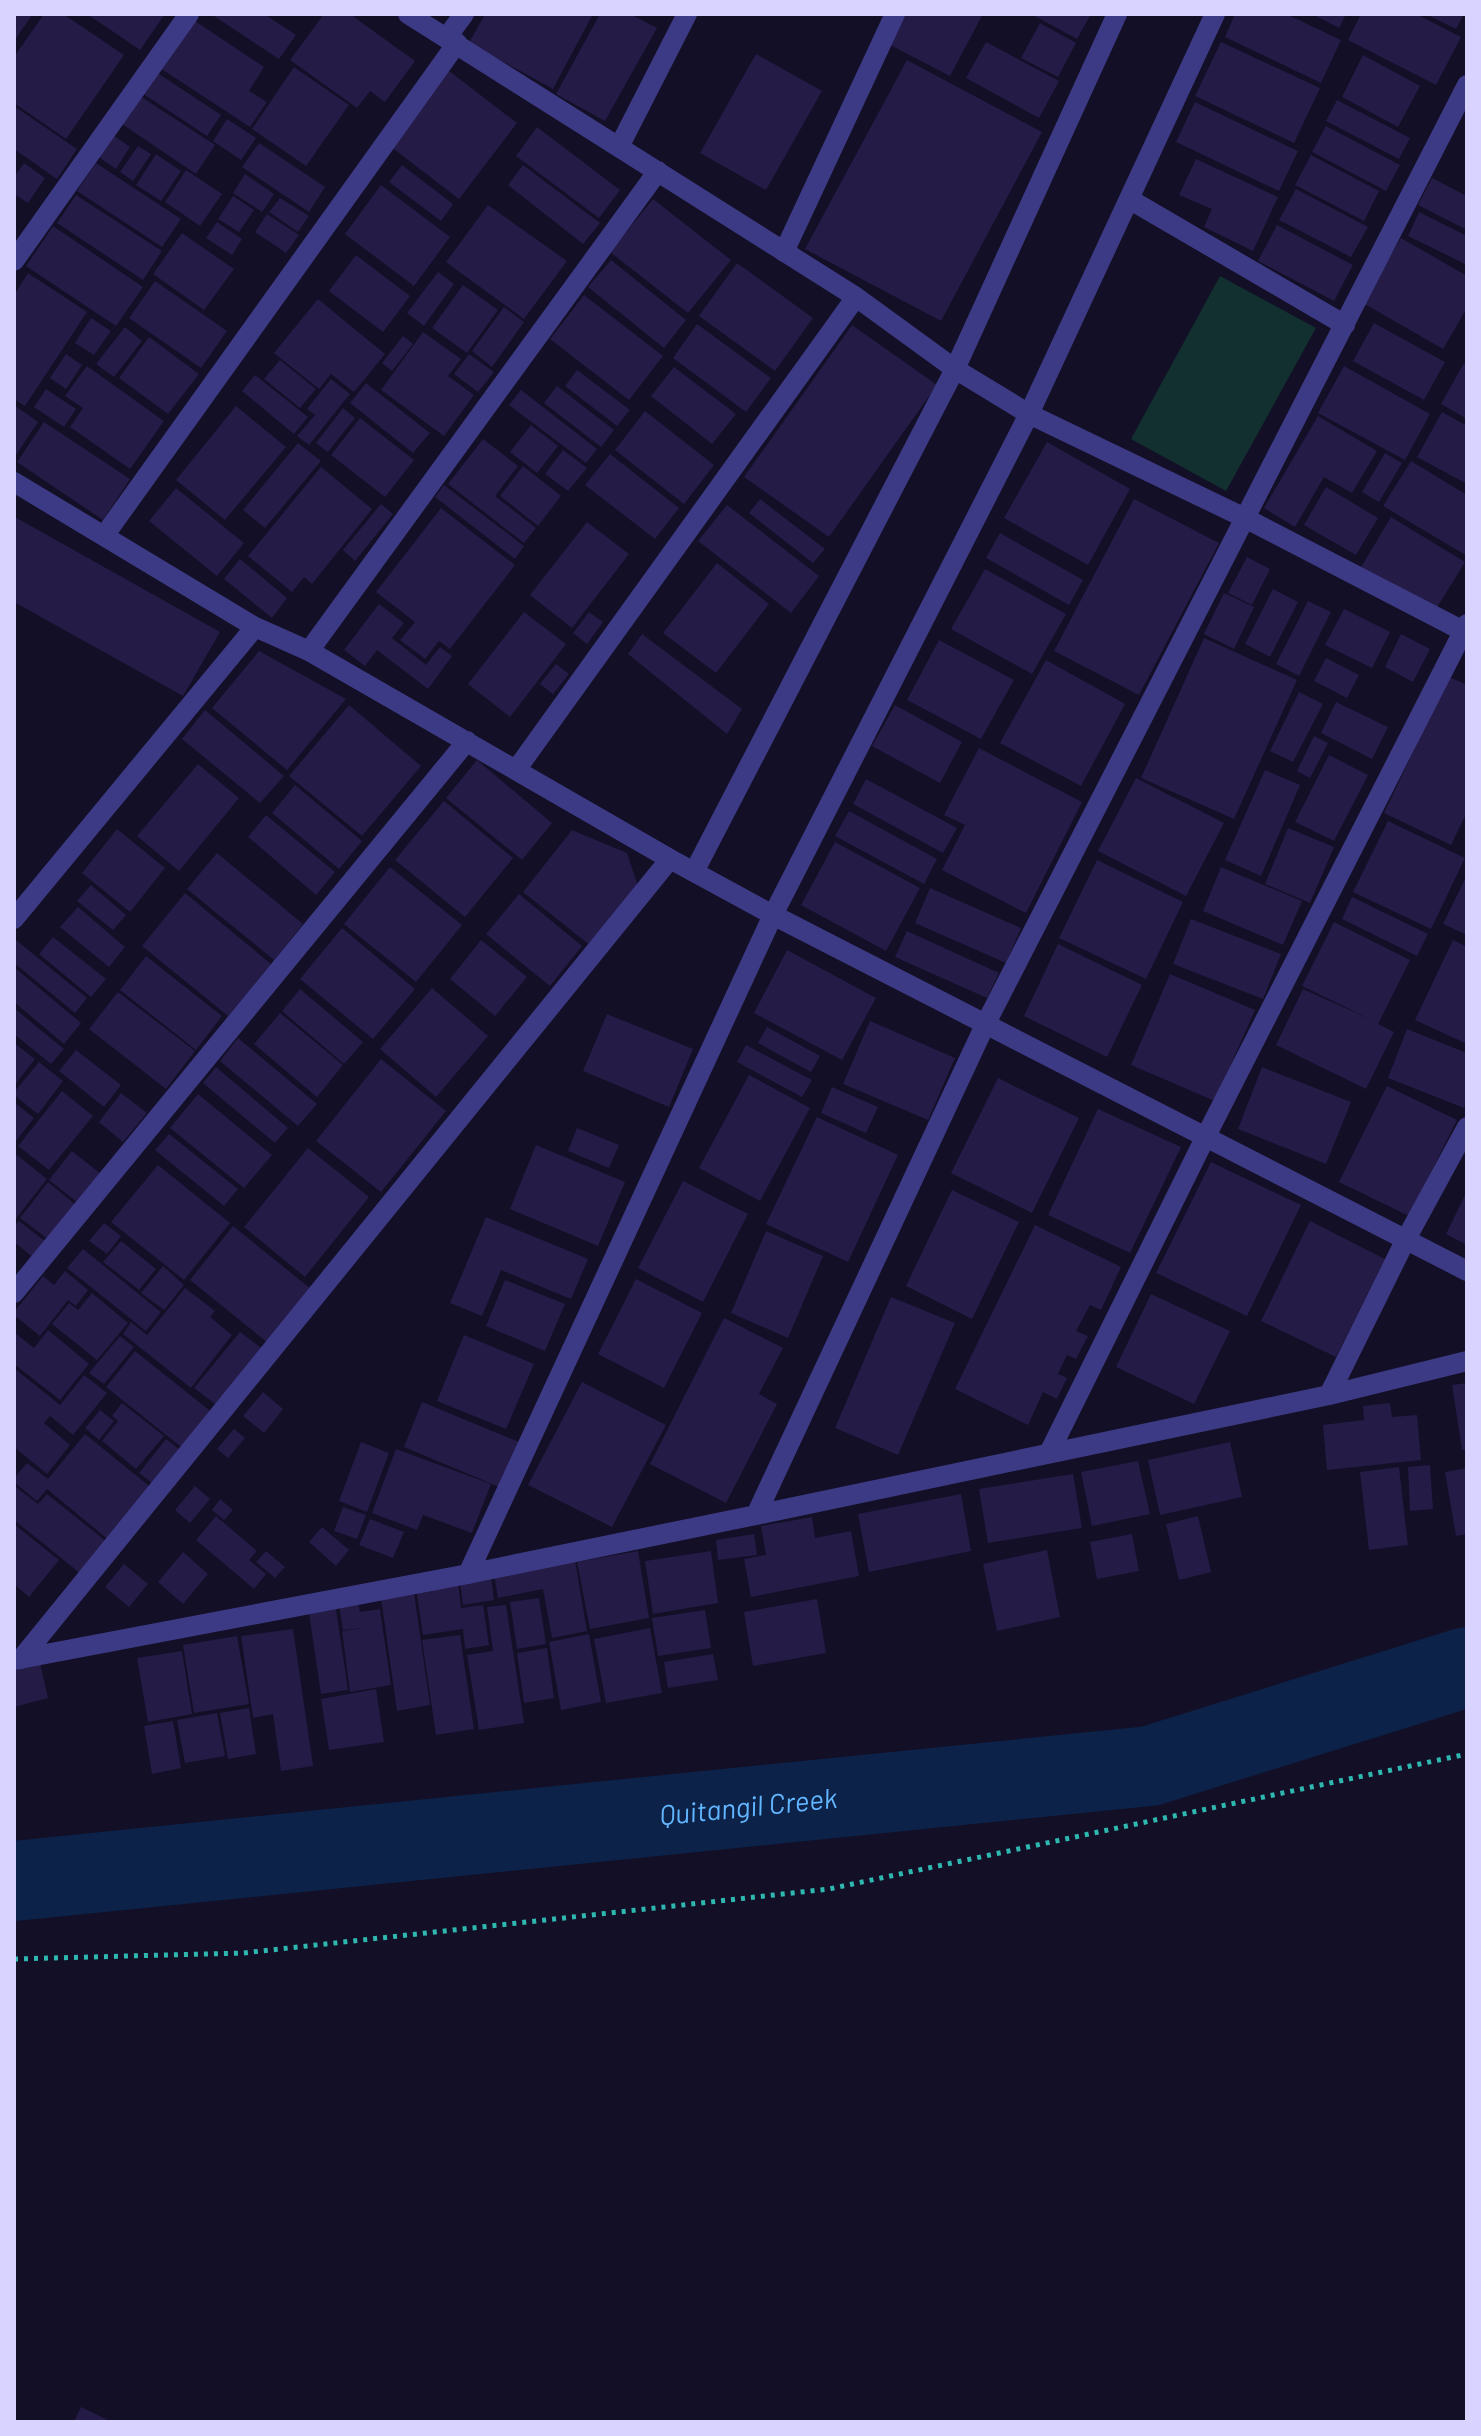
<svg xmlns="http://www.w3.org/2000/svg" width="1481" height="2436" font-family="Barlow,sans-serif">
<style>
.pitch{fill:#12302f}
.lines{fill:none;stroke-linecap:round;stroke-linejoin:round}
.river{stroke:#0c2248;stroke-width:80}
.building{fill:#241b47}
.path{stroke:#2fb8b0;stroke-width:5;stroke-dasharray:4 6;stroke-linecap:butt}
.minor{stroke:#3d3a85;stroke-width:20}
.labels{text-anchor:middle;stroke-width:6;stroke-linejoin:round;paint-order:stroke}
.water-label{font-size:28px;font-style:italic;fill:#62b6ff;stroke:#130f26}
</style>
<rect width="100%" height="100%" fill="#130f26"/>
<path class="pitch" d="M1220 276 1316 328 1226 491 1131 439Z"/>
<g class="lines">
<path class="river" id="s1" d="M14 1881 1150 1766 1467 1667"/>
</g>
<path class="building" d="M14 14H33L14 41Z
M44 14H63L124 55 66 139 14 103V57Z
M87 14H165L140 50Z
M211 14H264L296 35 279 59Z
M324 14H350L415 61 385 102 370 91 357 108 290 60Z
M485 14H593L553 89 469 43Z
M600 14H630L657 28 605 121 556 94Z
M903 14H983L950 76 888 44Z
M1031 14H1091L1077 39Z
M1235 14H1286L1341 40 1321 83 1225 37Z
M1312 14H1346L1339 28Z
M1361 14H1416L1461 37 1436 85 1348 40Z
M1426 14H1464L1456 29Z
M189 17 264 67 249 91 267 102 250 127 157 66Z
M1040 23 1076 43 1058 77 1021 58Z
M986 42 1059 81 1039 118 966 78Z
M1221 42 1320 88 1294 143 1195 96Z
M756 54 822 91 766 190 700 153Z
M1363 55 1420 86 1398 127 1342 97Z
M907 60 1042 132 941 321 805 249Z
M294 67 349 105 306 166 252 129Z
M444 67 517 123 459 199 386 143Z
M156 72 221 115 207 136 142 93Z
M140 96 215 145 196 174 122 124Z
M1337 100 1410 138 1399 159 1326 121Z
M1195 102 1298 151 1279 191 1176 142Z
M14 106 77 149 57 179 14 149Z
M227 119 256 138 241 160 213 141Z
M1326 126 1400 165 1386 191 1312 152Z
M537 127 620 190 599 218 516 156Z
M107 131 130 147 116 169 93 153Z
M259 143 325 187 309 212 242 167Z
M138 146 151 154 133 181 120 172Z
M156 154 181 171 161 201 136 185Z
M1311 155 1379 191 1364 221 1295 185Z
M1196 159 1278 197 1253 251 1204 227 1212 209 1179 195Z
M24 163 45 178 28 203 14 194V177Z
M96 163 181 219 162 247 77 191Z
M402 165 453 204 441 221 389 182Z
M523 165 600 223 583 244 508 185Z
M186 170 222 194 200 226 165 202Z
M245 174 274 194 262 212 233 193Z
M1432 178 1467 196V230L1418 205Z
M381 185 450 237 414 286 345 234Z
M1296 189 1368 227 1351 257 1279 220Z
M76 195 162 251 143 280 57 223Z
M233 196 254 210 239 232 218 219Z
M280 198 309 216 298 232 269 212Z
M653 199 731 260 688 313 610 252Z
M488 205 567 261 524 319 446 262Z
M1419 212 1467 236V265L1408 236Z
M267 214 299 235 286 253 255 232Z
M217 222 242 239 232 255 206 238Z
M1277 225 1353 265 1334 301 1258 261Z
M53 226 143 287 116 326 26 266Z
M182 233 234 269 204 310 153 274Z
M1401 238 1467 276V308L1443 349 1363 303Z
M356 255 410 296 383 332 329 291Z
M611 260 686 320 664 348 588 287Z
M737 263 813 318 775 371 699 316Z
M438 272 454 284 424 326 407 313Z
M28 273 87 312 25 406 14 399V295Z
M155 281 227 331 201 368 129 318Z
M463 285 498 310 467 353 432 328Z
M584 295 663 356 629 400 550 339Z
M318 299 385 354 354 392 331 374 319 389 274 353Z
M504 307 524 322 492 367 472 351Z
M91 318 111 331 94 355 75 343Z
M1374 323 1445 362 1424 400 1353 361Z
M697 324 771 378 746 412 673 358Z
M852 325 937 385 829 537 744 477Z
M125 327 142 341 114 377 96 364Z
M423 332 461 359 448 376 474 395 444 436 381 390Z
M403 336 413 344 392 371 382 363Z
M149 337 199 374 168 414 119 378Z
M66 354 82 365 66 389 50 378Z
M469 354 494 372 478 392 454 374Z
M280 360 316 389 300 408 264 379Z
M1464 363 1467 365V419L1441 404Z
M87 366 164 421 130 469 70 427 83 408 65 396Z
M1344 366 1430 414 1405 460 1318 413Z
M674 367 736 414 712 444 651 396Z
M577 370 630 410 617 426 565 386Z
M255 375 308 417 294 434 242 391Z
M331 379 350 394 309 445 297 436 315 415 307 409Z
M366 383 430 433 413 453 350 403Z
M557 386 614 430 601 447 544 403Z
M46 389 76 409 64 427 34 407Z
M521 390 597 449 586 463 509 405Z
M14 405 38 422 14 458Z
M236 406 286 447 225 520 176 480Z
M343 408 355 418 328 452 316 443Z
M645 411 714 465 684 504 615 450Z
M1442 412 1467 426V484L1417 457Z
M1318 416 1377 451 1352 493 1324 477 1295 527 1264 508Z
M360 418 414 460 385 497 331 455Z
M44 422 130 479 103 520 17 462Z
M531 425 558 446 537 473 510 452Z
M483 439 518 466 495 496 536 528 524 543 448 484Z
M1047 442 1130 489 1088 565 1004 518Z
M298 443 321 461 265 528 243 510Z
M563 450 587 468 568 491 545 474Z
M1385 453 1402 463 1379 502 1362 492Z
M610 454 679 508 655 539 585 485Z
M1411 461 1467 495V556L1383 506Z
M523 466 561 496 538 526 500 496Z
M321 467 372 509 312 584 304 577 292 592 248 556Z
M444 485 524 546 515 559 435 497Z
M1326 487 1378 518 1356 555 1304 525Z
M176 488 244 543 217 576 149 521Z
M760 499 825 549 813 563 749 513Z
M1134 499 1219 543 1139 695 1054 651Z
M381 504 393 514 355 561 343 550Z
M727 505 819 576 791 613 698 541Z
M441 508 515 565 450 649 439 641 425 659 400 640 415 622 376 592Z
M15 517 220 632 183 696 14 602Z
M1391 517 1465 562 1433 614 1360 569Z
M587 522 629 554 572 628 530 595Z
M1000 533 1083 580 1069 605 986 558Z
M1247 557 1270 569 1252 605 1228 593Z
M240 559 287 598 272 618 224 579Z
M717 563 769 604 716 673 663 633Z
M985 569 1066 614 1032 674 951 629Z
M1273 589 1298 602 1270 657 1245 644Z
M1224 593 1254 607 1234 649 1204 634Z
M1308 601 1331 612 1299 676 1276 664Z
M379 604 404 623 392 638 426 665 440 647 452 656 428 689 377 650 365 666 344 650Z
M1344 609 1390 632 1372 668 1325 645Z
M524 612 566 644 510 717 468 684Z
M589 612 603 622 587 644 573 633Z
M642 634 742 709 727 734 628 654Z
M1401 634 1430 649 1413 682 1385 667Z
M1204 638 1297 680 1234 819 1141 778Z
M939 640 1014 680 981 739 907 700Z
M259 651 346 699 287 770 212 708Z
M1326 658 1359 675 1347 698 1314 681Z
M1046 660 1125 704 1081 786 1000 743Z
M556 664 569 674 553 694 540 684Z
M1449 677 1467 685V812L1451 845 1384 813Z
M1299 692 1323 704 1293 762 1270 751Z
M1336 702 1388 727 1372 759 1321 733Z
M349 705 421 766 362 836 289 776Z
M895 705 962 742 940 783 872 746Z
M205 710 284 776 260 803 182 739Z
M1314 736 1328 743 1310 778 1297 771Z
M979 748 1082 802 1026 913 942 870 965 825 944 815Z
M1329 755 1368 775 1334 841 1295 822Z
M477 760 552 823 522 860 446 798Z
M198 764 239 798 179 871 137 836Z
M1265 770 1300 785 1261 876 1225 860Z
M1136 778 1224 823 1186 896 1098 851Z
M866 779 957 828 943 853 853 804Z
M295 785 362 841 339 869 272 813Z
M444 801 513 858 465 917 395 860Z
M849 811 937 859 924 884 835 836Z
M266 815 335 872 316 895 248 837Z
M1388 821 1465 858 1431 929 1353 892Z
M1288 828 1334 847 1310 903 1265 884Z
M117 829 165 868 130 912 82 873Z
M572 830 627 853 638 886 591 946 523 892Z
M835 842 920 888 886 951 801 905Z
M217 853 303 924 274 960 187 889Z
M1097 860 1183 902 1146 979 1059 938Z
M390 867 462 925 416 982 344 924Z
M1221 867 1302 901 1283 945 1203 911Z
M1467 875V935L1443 924Z
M91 885 126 915 113 930 77 901Z
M930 888 1021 928 1006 963 915 923Z
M185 893 271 964 228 1016 142 946Z
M519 894 582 946 550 986 486 934Z
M1352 897 1428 934 1417 956 1342 919Z
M78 907 125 947 109 967 60 927Z
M1191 919 1281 954 1263 999 1173 964Z
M1334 922 1410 960 1378 1024 1394 1032 1366 1089 1276 1045 1303 989 1372 1020 1302 986Z
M342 928 415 989 373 1039 300 979Z
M907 931 999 973 987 998 895 957Z
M53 937 106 979 91 997 39 954Z
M16 940 87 998 75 1013 14 963Z
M481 940 527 977 495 1016 450 979Z
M1453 940 1467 947V1044L1415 1020Z
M1058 944 1142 985 1107 1057 1024 1016Z
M787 950 876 998 842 1060 754 1013Z
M146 956 222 1016 196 1050 120 990Z
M14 967 81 1023 64 1044 14 1002Z
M1170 974 1255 1010 1215 1101 1131 1065Z
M432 988 488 1036 436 1097 380 1049Z
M300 989 363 1042 344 1064 282 1011Z
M118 992 195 1051 166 1089 89 1029Z
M14 1008 64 1049 51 1064 14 1034Z
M280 1013 343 1065 317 1097 254 1044Z
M607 1014 693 1049 669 1107 583 1071Z
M870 1021 955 1058 928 1120 843 1084Z
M767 1027 820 1056 811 1072 758 1043Z
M1407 1029 1467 1053V1099L1464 1108 1388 1078Z
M238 1038 317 1104 298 1126 220 1061Z
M14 1043 35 1059 14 1086Z
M746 1045 812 1080 802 1097 737 1062Z
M76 1050 121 1085 104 1107 59 1071Z
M381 1059 446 1111 381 1192 316 1141Z
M39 1062 63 1081 38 1114 14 1095V1092Z
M216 1067 288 1128 275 1143 203 1083Z
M1262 1067 1351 1102 1326 1164 1238 1129Z
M749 1075 810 1108 760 1201 699 1168Z
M998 1078 1079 1118 1032 1213 951 1173Z
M1387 1086 1457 1120 1409 1216 1339 1182Z
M832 1087 878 1107 866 1133 821 1113Z
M62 1091 93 1116 49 1170 18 1146Z
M121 1093 147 1113 123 1142 99 1122Z
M198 1094 272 1155 244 1188 170 1128Z
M14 1102 34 1118 16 1141 14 1139Z
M1098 1109 1181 1147 1130 1253 1048 1215Z
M817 1117 898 1155 848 1262 766 1224Z
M577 1128 619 1145 609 1168 568 1151Z
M169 1134 238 1189 224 1206 155 1150Z
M536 1145 625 1182 598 1246 510 1209Z
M308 1148 369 1197 305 1277 244 1227Z
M72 1151 101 1174 78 1203 49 1180Z
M17 1155 47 1179 14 1221V1158Z
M1211 1162 1301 1205 1247 1316 1156 1273Z
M158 1165 230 1223 184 1280 111 1222Z
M683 1181 748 1214 703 1302 638 1268Z
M48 1182 76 1205 49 1240 20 1218Z
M952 1190 1019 1222 972 1319 906 1286Z
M1467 1191V1245L1446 1234Z
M486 1217 588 1259 571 1299 501 1270 482 1316 450 1303Z
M19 1221 46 1242 34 1258 14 1242V1227Z
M1310 1221 1385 1259 1336 1357 1261 1321Z
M104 1223 121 1236 107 1254 89 1241Z
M1035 1225 1121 1267 1101 1310 1090 1305 1076 1331 1088 1336 1076 1359 1067 1355 1058 1374 1067 1378 1057 1399 1043 1392 1028 1425 955 1389Z
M233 1226 311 1289 268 1343 190 1280Z
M766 1231 823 1256 788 1338 731 1313Z
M121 1241 156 1269 139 1290 103 1262Z
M83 1249 161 1312 146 1331 67 1268Z
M163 1266 184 1285 164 1310 141 1293Z
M65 1271 88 1290 76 1306 68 1300 40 1336 14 1315V1312L43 1276 54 1285Z
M636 1279 702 1313 664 1388 598 1354Z
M505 1280 565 1304 545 1351 486 1326Z
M185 1288 215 1311 210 1317 232 1335 191 1388 123 1334 131 1322 147 1335Z
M92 1293 128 1323 97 1360 52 1324 69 1303 78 1310Z
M1151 1294 1230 1331 1194 1404 1116 1367Z
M891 1297 955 1323 898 1455 835 1428Z
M724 1318 783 1348 759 1394 777 1404 726 1503 650 1464Z
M48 1330 89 1364 60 1400 14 1364V1332L34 1348Z
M240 1332 264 1350 219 1407 194 1388Z
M464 1335 534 1364 506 1429 437 1401Z
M120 1336 134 1347 104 1384 89 1373Z
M135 1351 214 1414 185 1450 106 1387Z
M14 1368 60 1405 84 1375 107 1393 73 1435 50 1416 44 1423 70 1445 47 1474 14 1447Z
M582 1382 666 1425 612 1527 528 1485Z
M1467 1383V1449L1462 1450 1452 1385Z
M263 1392 283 1409 264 1433 243 1416Z
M422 1402 524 1444 504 1489 404 1447Z
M122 1403 164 1436 136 1469 102 1441 118 1421 112 1416Z
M1390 1403 1392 1417 1417 1415 1421 1460 1327 1470 1323 1425 1364 1420 1363 1406Z
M100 1410 114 1421 99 1440 85 1428Z
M234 1429 245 1438 228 1458 217 1449Z
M85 1434 154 1490 111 1542 47 1489 37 1501 14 1482V1478L27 1463 48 1479Z
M166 1439 183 1452 156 1486 139 1473Z
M361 1442 389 1453 367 1512 339 1501Z
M1230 1442 1242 1497 1160 1515 1148 1460Z
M396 1449 491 1484 472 1533 423 1515 417 1530 372 1513Z
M1138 1461 1150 1514 1092 1526 1081 1472Z
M1430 1465 1433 1509 1410 1511 1408 1467Z
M1399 1467 1408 1545 1369 1550 1360 1472Z
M1467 1468V1534L1456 1536 1445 1472Z
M1073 1474 1082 1528 988 1543 979 1489Z
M195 1486 210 1499 190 1523 175 1510Z
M16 1487 38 1504 47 1494 107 1542 81 1574 14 1520Z
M961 1494 971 1551 869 1572 858 1514Z
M220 1499 233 1510 224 1520 212 1510Z
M343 1507 366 1515 357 1539 334 1531Z
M216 1516 257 1551 249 1560 266 1574 254 1589 196 1540Z
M1198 1516 1211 1572 1179 1580 1166 1524Z
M812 1517 815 1538 851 1531 859 1576 751 1597 744 1559 766 1555 761 1526Z
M370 1519 404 1532 393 1558 359 1545Z
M14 1524 59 1560 29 1597 14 1584Z
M322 1527 349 1550 336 1566 309 1542Z
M754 1534 757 1555 718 1560 716 1540Z
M1132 1534 1139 1571 1097 1579 1090 1542Z
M1047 1550 1060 1617 997 1631 983 1564Z
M266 1551 285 1567 275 1578 256 1562Z
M638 1551 649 1618 590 1629 577 1562Z
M711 1551 718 1603 653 1614 645 1561Z
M183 1552 208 1574 183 1604 158 1582Z
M575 1560 587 1631 552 1638 543 1589 498 1598 494 1575Z
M124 1564 148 1584 129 1607 105 1587Z
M491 1576 494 1600 463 1605 460 1581Z
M458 1582 461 1608 483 1605 489 1645 465 1649 463 1629 423 1635 416 1588Z
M414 1593 430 1705 397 1711 381 1598Z
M539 1598 546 1644 517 1649 510 1602Z
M817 1599 826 1653 753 1666 744 1612Z
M358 1602 360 1612 380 1609 391 1685 350 1692 342 1631 363 1628 343 1630 339 1605Z
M506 1605 524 1723 479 1730 467 1655 493 1651 487 1607Z
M336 1609 348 1690 321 1694 309 1613Z
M705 1610 711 1648 658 1656 652 1618Z
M650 1628 662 1693 606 1703 594 1639Z
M293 1629 313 1766 281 1771 273 1714 253 1718 241 1636Z
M589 1634 601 1702 561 1710 549 1642Z
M460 1635 474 1729 436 1735 422 1640Z
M237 1636 249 1704 194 1713 183 1645Z
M547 1648 554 1698 524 1703 517 1653Z
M182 1651 192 1714 148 1722 137 1658Z
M713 1654 718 1680 668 1688 664 1662Z
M39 1659 48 1698 14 1707V1666Z
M376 1689 384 1742 329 1750 321 1699Z
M249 1708 256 1754 228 1759 220 1713Z
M217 1713 225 1756 185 1763 177 1720Z
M173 1721 181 1768 152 1774 144 1726Z
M81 2407 112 2422H74Z"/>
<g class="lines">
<path class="path" d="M14 1959 243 1953 829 1889 1467 1754"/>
<path class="minor" d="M408 14 856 297 955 369 1029 414 1245 518 1467 633
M447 37 464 14
M619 147 687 14
M1129 199 1345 325
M784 252 895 14
M14 261 189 14
M14 482 255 627 309 651 670 859 773 915 1467 1271
M104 536 457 43
M309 651 658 171
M516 770 856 297
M694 872 955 369 1117 14
M14 919 255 627
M14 1293 467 741
M1329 1395 1405 1241 1467 1127
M1049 1453 1205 1138 1467 624
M756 1515 985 1025 1467 85
M468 1574 773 915 1029 414 1215 14
M21 1659 670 859
M14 1660 468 1574 756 1515 1329 1395 1467 1361"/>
</g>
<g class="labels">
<g class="water-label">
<text dy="10" stroke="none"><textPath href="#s1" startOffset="738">Quitangil Creek</textPath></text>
</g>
</g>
<rect width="1481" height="2436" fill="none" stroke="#d9d4ff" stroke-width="32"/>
</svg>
